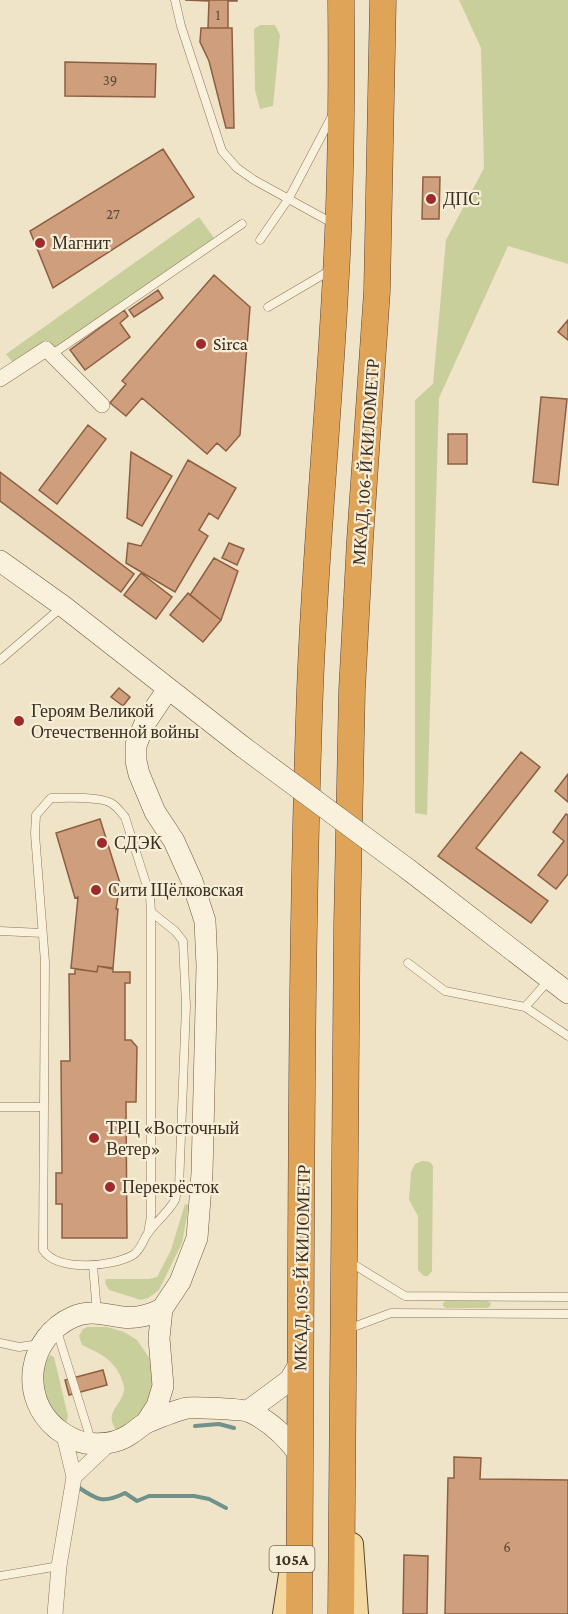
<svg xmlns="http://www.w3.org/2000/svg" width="568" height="1614" font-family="'Crimson Pro',serif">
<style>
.green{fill:#c9cf9b}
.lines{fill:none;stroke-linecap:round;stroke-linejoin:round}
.stream{stroke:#6f938a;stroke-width:4}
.building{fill:#cf9f7d;stroke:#8d5f41;stroke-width:1.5}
.lane-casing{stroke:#8d765c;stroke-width:9}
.street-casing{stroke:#8d765c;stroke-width:16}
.secondary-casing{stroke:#6f573f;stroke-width:22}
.primary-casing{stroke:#5b4430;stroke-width:24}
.highway-casing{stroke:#5b4430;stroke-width:27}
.lane{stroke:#faf1dc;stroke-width:8}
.street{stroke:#faf1dc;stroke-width:15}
.secondary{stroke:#faf1dc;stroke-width:21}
.primary{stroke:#f3d9a0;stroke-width:22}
.highway{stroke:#e0a458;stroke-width:26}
.secondary-bridge-casing{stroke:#6f573f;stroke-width:22;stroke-linecap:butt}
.secondary-bridge{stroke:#faf1dc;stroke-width:21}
.poi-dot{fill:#9e2a2b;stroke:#f7eed8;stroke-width:2}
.labels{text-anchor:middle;stroke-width:4.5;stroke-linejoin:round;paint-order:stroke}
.number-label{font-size:15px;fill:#624a37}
.shield{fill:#f7eed8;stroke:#756857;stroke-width:1.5}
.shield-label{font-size:16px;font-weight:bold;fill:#3d2e20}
.poi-label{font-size:18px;fill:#3d2e20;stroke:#f7eed8;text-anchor:start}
.street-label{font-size:18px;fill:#3d2e20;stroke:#f7eed8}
</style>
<rect width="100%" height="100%" fill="#f0e4c8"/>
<path class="green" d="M459 0H568V264L508 246 439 398 427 815 415 813V400L433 384 446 240 484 168 481 48Z
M260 25H275L280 35 273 106 260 109 255 90 254 29Z
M199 217 214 238 53 350 15 365 6 354Z
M422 1161 430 1162 433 1166 432 1271 428 1276H424L418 1270V1216L409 1200 411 1172 415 1164Z
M185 1204 189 1205 182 1243 159 1290 148 1298 141 1300 109 1290 105 1283 106 1279H149L157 1277 171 1250Z
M446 1301H488L491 1303 490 1306 488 1308H446L443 1306V1303Z
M87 1327H107L124 1332 137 1340 150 1359 154 1376 149 1405 130 1428 116 1430C104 1411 120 1408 124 1391 125 1387 122 1381 121 1377 113 1359 99 1353 82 1345L79 1336 83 1329Z
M50 1355 54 1357 68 1416 66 1424C46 1411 34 1377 50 1355Z"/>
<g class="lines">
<path class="stream" d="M195 1426 219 1424 234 1428
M78 1487C97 1500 103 1504 125 1493L137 1501 149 1496H194L209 1499 226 1508"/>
</g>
<path class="building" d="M185 0H237V1H228V28H208L209 1Z
M201 28H232L234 128H226L209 61 200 42Z
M65 62 156 64 155 97 65 96Z
M163 149 194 197 53 288 30 231Z
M423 177H440L439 219H422Z
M214 275 250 307 240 435 226 451 217 443 207 454 142 398 126 416 110 403 126 384 122 381Z
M158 290 163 298 134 317 129 310Z
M124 310 128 316 120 323 130 337 85 370 70 350Z
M568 320V340L558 332Z
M541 397 567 399 558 485 533 482Z
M88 425 106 439 57 504 39 490Z
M448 434H467V464H448Z
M131 452 172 476 142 526 127 518Z
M188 460 236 488 218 519 209 513 199 530 208 536 175 592 126 563 128 543 141 546Z
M0 472 134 574 121 592 0 501Z
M229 543 244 549 237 565 222 558Z
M214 558 238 571 221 620 190 595Z
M141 573 172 597 156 619 124 595Z
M188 593 221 620 203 642 170 615Z
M119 688 130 697 123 706 111 697Z
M521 752 540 767 476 848 548 901 531 923 438 856Z
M568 774V802L555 791Z
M566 814 568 815V874L556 889 538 875 564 841 553 832Z
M100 819 120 883 114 885 118 897 116 909H118L113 968 98 966 97 972 71 968 78 897 75 898 56 833Z
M98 966 113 969V972H130V983H125V1040H131L137 1047 136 1102H126L127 1238H62V1204H56V1173H62L61 1061H70L69 974H75V969L97 972Z
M103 1370 107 1385 69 1395 65 1380Z
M454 1457 481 1458 480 1479 568 1480V1614H445L448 1478H454Z
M404 1555 428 1556 427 1614H403Z"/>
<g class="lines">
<g class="lane-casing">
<path id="lane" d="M175 0 181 26 222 151 237 168 254 180 334 224
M260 240 289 198 332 116
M268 307 331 270
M51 355 242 224
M0 660 63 606
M0 931 42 933
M408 963 445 991 525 1007
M549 980 525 1007 568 1036
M0 1107H43
M148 1233 151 1216V912L150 896 125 817C121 813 117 806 111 803 99 796 66 798 51 798L36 815 35 834 45 962 43 1250C58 1272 112 1267 133 1255 139 1252 143 1242 146 1236 154 1223 168 1213 175 1200 176 1196 177 1191 179 1187L186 1006 183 941 175 931 151 912
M348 1261 405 1296 568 1297
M93 1266 97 1312
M348 1329 391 1313 568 1314
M57 1331 91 1440
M0 1343 19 1347 40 1344
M0 1576 59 1566"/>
</g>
<g class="street-casing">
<path id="street" d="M0 379 46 349 102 405
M74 1477 112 1441
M55 1614 59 1566 74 1477 64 1435"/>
</g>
<g class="secondary-casing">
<path id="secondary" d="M0 561 63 606 243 747
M409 870 568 993
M162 1309C149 1315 137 1319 122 1317 105 1315 90 1309 73 1317 28 1337 18 1397 57 1429 65 1435 75 1441 85 1443 100 1445 117 1443 129 1435 136 1431 141 1425 148 1422 160 1417 174 1411 187 1408 194 1407 244 1409 250 1412 272 1422 287 1437 301 1457
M248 1411 290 1380 301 1361
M146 1423 157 1406 163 1386 159 1338 162 1309 180 1282 197 1238 202 1173 207 966 205 921 192 881 174 841 155 812 139 774 136 761V745L145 723 168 689"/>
</g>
<g class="primary-casing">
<path id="primary" d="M352 1544 357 1614
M284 1614 291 1568"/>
</g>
<g class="highway-casing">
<path id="highway" d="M299 1614C302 1306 299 996 310 689 315 556 328 424 335 292 341 195 342 97 341 0
M341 1614 347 924 352 690 360 540 377 291 383 0"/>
</g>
<use href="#lane" class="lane"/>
<use href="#street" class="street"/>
<use href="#secondary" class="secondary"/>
<use href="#primary" class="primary"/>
<use href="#highway" class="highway"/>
<g class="secondary-bridge-casing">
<path id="secondary-bridge" d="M243 747 409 870"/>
</g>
<use href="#secondary-bridge" class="secondary-bridge"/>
</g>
<g class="poi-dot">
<circle cx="431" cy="199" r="6"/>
<circle cx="40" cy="243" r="6"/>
<circle cx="201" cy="344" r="6"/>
<circle cx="19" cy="721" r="6"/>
<circle cx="102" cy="843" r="6"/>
<circle cx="96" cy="890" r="6"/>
<circle cx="94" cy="1138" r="6"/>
<circle cx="110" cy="1187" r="6"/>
</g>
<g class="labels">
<g class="number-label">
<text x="218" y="20">1</text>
<text x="110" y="85">39</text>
<text x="113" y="219">27</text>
<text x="507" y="1552">6</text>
</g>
<rect class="shield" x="269.5" y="1546" width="45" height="26" rx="4.5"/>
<g class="shield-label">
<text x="292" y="1565">105A</text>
</g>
<g class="poi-label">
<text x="443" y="205">ДПС</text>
<text x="52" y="249">Магнит</text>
<text x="213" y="350">Sirca</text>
<text x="31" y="717">Героям Великой<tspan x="31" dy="21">Отечественной войны</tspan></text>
<text x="114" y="849">СДЭК</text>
<text x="108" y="896">Сити Щёлковская</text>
<text x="106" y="1134">ТРЦ «Восточный<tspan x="106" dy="21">Ветер»</tspan></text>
<text x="122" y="1193">Перекрёсток</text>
</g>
<g class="street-label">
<text transform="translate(366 462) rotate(-86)" y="6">МКАД, 106-Й КИЛОМЕТР</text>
<text transform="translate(302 1268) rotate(-89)" y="6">МКАД, 105-Й КИЛОМЕТР</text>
</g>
</g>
</svg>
